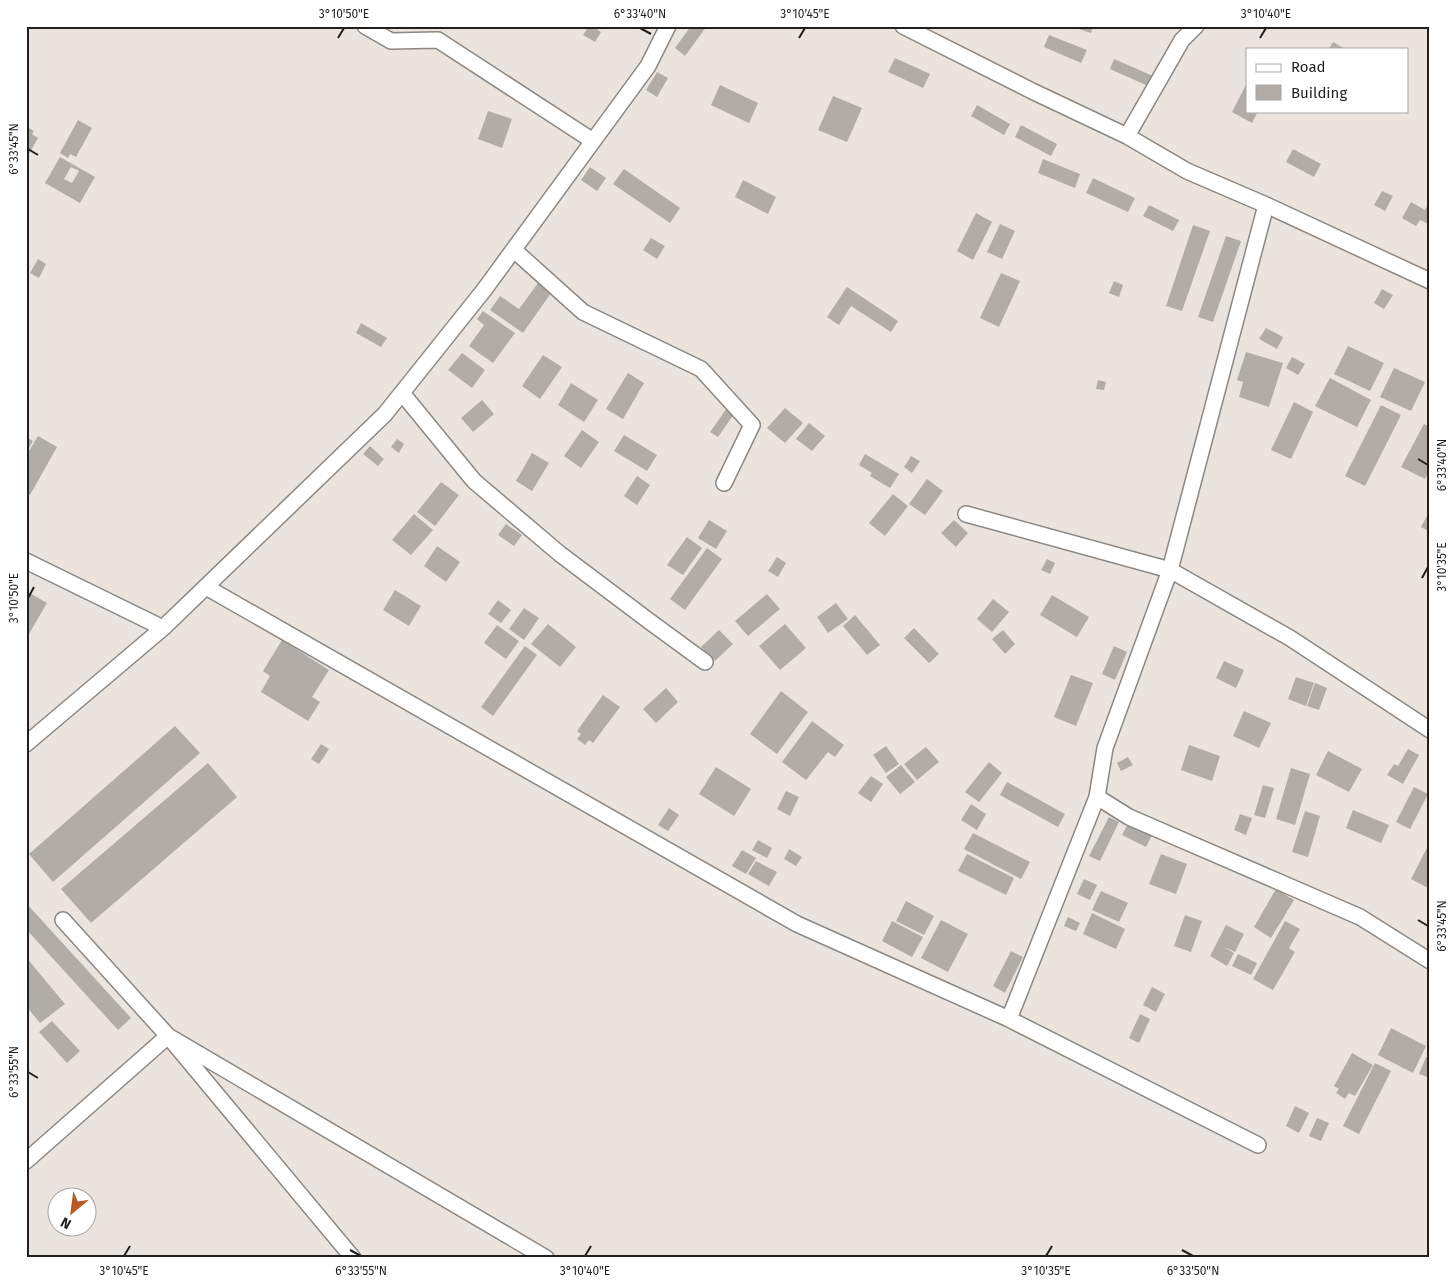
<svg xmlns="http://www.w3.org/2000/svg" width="1456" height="1284" font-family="'Fira Sans',sans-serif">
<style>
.building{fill:#b2aca6;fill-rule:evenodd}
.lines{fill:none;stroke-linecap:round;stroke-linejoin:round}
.street-casing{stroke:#8d8782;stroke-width:18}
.street{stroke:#fff;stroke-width:15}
.ticks{fill:none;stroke:#211f1d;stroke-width:2}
.neatline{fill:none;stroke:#211f1d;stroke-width:2}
.ticks-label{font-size:12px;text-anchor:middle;fill:#211f1d}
</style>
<rect width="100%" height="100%" fill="#ebe4de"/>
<path class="building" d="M589 26H592L601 32 595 42 583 35Z
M691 26H707L685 56 675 48Z
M1069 26H1093L1091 33Z
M1049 35 1087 50 1081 63 1044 47Z
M1333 42 1345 49H1329Z
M895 58 930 74 923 88 888 72Z
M1114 59 1153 76 1148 86 1110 69Z
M657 72 668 78 657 97 646 90Z
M1247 83V111H1258L1252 123 1232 112Z
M720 85 758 103 749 123 711 105Z
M833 96 862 108 847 142 818 130Z
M977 105 1010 124 1004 135 971 116Z
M488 111 512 119 502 148 478 139Z
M78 120 92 128 76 157 70 154 68 158 60 153Z
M1021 125 1057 144 1051 156 1015 137Z
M26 126 34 131 32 134 38 138 26 159Z
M1293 149 1321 164 1314 177 1286 162Z
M60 157 95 177 80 203 45 183ZM71 167 79 171 72 183 64 179Z
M1043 159 1080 174 1075 188 1038 173Z
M590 167 606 178 597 191 581 180Z
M624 169 680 208 670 223 613 184Z
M1093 178 1135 198 1128 212 1086 193Z
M743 180 776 197 768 214 735 197Z
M1382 191 1393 196 1385 211 1374 205Z
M1430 201 1429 224 1420 220 1416 226 1402 218 1411 202 1425 210Z
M1149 205 1179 220 1173 231 1143 216Z
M976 213 992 222 973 260 957 251Z
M1000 224 1015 231 1002 259 987 252Z
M1193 225 1210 231 1182 311 1166 306Z
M1226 236 1241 241 1213 322 1198 317Z
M651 238 665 246 657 259 643 250Z
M38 259 46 264 39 278 30 273Z
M1001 273 1020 281 999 327 980 318Z
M1114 281 1123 285 1119 297 1109 293Z
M538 283 551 293 523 333 490 310 500 296 519 309Z
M847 287 898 321 891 332 851 306 839 325 827 317Z
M1382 289 1393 295 1384 309 1374 303Z
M483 311 515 333 493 363 469 346 484 325 477 319Z
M361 323 387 338 381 347 356 333Z
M1266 328 1283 337 1277 349 1259 339Z
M1348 346 1384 363 1370 391 1334 374Z
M1246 352 1283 363 1269 407 1239 397 1243 382 1237 380Z
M462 353 485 370 472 388 448 370Z
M543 355 562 367 540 399 522 386Z
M1292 357 1305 364 1298 375 1286 368Z
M1394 368 1425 382 1411 411 1380 397Z
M628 373 644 383 623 419 606 409Z
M1330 378 1371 400 1357 427 1315 406Z
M1098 380 1106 382 1104 390 1096 389Z
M571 383 598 400 584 422 558 405Z
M482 400 494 414 473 432 461 418Z
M1294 402 1313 412 1291 459 1271 450Z
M1381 405 1401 415 1365 486 1345 476Z
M727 408 734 414 718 437 710 432Z
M785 408 803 423 785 443 767 428Z
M809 423 825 436 812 451 796 439Z
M1424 424 1430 427V470L1425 479 1401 467Z
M582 430 599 442 581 468 564 456Z
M624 435 657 455 647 471 614 451Z
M38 436 57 447 30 495 26 493V456Z
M26 437 33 441 26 453Z
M397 439 404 444 399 453 391 447Z
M370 446 384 459 378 466 363 454Z
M532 453 549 463 532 491 516 481Z
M865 454 899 474 890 488 870 476 872 473 859 465Z
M911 456 920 461 912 473 904 467Z
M637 476 650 485 637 505 624 496Z
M927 479 943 491 925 515 909 504Z
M441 482 459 495 435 526 417 512Z
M893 494 908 506 885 536 869 523Z
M414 514 433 530 411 555 392 540Z
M1428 514H1430V532L1421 527Z
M709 520 727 531 716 549 698 538Z
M954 520 968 533 956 547 941 533Z
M506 524 522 535 514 546 498 535Z
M687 537 702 548 683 575 667 565Z
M437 546 460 562 446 582 424 566Z
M707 548 722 559 685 610 670 599Z
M777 557 786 563 778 577 768 571Z
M1047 559 1055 563 1050 574 1041 570Z
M395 590 421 606 409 626 383 610Z
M26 591 47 603 26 639Z
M767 594 780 609 748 636 735 621Z
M1052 595 1089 617 1077 637 1040 615Z
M993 599 1009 612 992 632 977 619Z
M498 600 511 610 501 623 488 614Z
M836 603 848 619 828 633 817 617Z
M524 608 539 618 524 640 509 629Z
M855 615 880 645 867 655 843 626Z
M548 624 576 647 560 667 531 644Z
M785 624 806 648 780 670 759 646Z
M497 625 519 641 506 659 484 643Z
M914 628 939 654 929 663 904 638Z
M719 630 733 644 715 661 701 647Z
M1003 630 1015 644 1005 654 992 639Z
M282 640 329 670 312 697 320 702 308 721 261 692 270 676 263 671Z
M525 646 537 655 493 716 481 707Z
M1114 646 1127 652 1115 680 1102 674Z
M1224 661 1244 670 1236 688 1216 678Z
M1071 675 1093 683 1076 726 1054 717Z
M1296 677 1314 683 1306 706 1288 699Z
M1315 683 1327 688 1319 710 1307 706Z
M666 688 678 702 656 723 643 709Z
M781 691 808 712 777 754 750 734Z
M603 695 620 707 593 743 589 740 585 745 577 739 581 734 577 731Z
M1244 711 1271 723 1259 748 1233 736Z
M812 721 844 745 835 757 828 752 806 780 782 762Z
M175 726 200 753 53 882 29 854Z
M321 744 329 749 319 764 311 759Z
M1189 745 1220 756 1212 781 1181 770Z
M886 746 899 764 886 773 873 755Z
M926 747 939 762 917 780 904 764Z
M1408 749 1419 755 1403 784 1387 775 1394 764 1398 766Z
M1328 751 1362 769 1349 792 1316 775Z
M1128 757 1133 765 1121 771 1117 763Z
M989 762 1002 773 979 802 965 792Z
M208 763 237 797 91 923 61 889Z
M901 765 915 782 900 794 886 777Z
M716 767 751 789 734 816 699 794Z
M1291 768 1310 774 1295 825 1276 819Z
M871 776 883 784 871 802 858 793Z
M1007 782 1065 814 1058 827 1000 795Z
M1263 785 1274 788 1265 818 1254 815Z
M1414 787 1428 794 1410 829 1396 822Z
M786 791 799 797 790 816 777 809Z
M971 804 986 814 977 830 961 820Z
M669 808 679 815 668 831 658 825Z
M1353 810 1389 825 1381 843 1346 828Z
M1305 811 1320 816 1308 857 1292 852Z
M1240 814 1252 818 1246 835 1234 830Z
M1109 817 1119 822 1100 861 1089 856Z
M1129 821 1153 833 1146 847 1122 835Z
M973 833 1030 862 1021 879 964 849Z
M758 840 772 848 767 858 752 850Z
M1428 846 1430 847V885L1428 888 1411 879Z
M789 849 802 857 796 866 784 859Z
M742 850 756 858 746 874 732 866Z
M967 854 1014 878 1006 895 958 871Z
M1161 854 1187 864 1176 894 1149 884Z
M756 861 777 872 769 886 748 874Z
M1084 879 1097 885 1090 900 1077 894Z
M1276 889 1294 900 1271 938 1254 927Z
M1101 891 1128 903 1119 922 1092 910Z
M906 901 934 916 924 935 896 921Z
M26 903 131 1018 118 1030 26 929Z
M1092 913 1125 929 1116 949 1083 934Z
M1185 915 1202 921 1191 952 1174 946Z
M1068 917 1080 923 1076 931 1064 926Z
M941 920 968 934 948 972 921 958Z
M892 921 923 937 912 957 882 941Z
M1285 921 1300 929 1289 948 1295 952 1273 990 1253 979Z
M1226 925 1244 934 1235 952 1222 946 1234 953 1227 966 1210 956Z
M1011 951 1023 957 1005 993 993 986Z
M1238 954 1257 963 1251 975 1232 966Z
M26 957 65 1004 40 1023 26 1006Z
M1152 987 1165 994 1156 1012 1143 1005Z
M1140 1014 1150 1019 1139 1043 1129 1038Z
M52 1021 80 1051 67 1063 39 1032Z
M1391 1028 1426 1046 1413 1073 1378 1055Z
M1352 1053 1373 1065 1355 1096 1349 1093 1345 1099 1336 1093 1339 1089 1334 1086Z
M1426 1057 1430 1059V1078L1419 1074Z
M1375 1063 1391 1071 1359 1134 1343 1126Z
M1295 1106 1309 1113 1299 1133 1286 1126Z
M1317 1118 1329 1123 1321 1141 1309 1136Z"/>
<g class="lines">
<g class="street-casing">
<path id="street" d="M365 26 391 41 438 40 593 141
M903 26 1032 91 1127 136 1187 171 1266 205 1430 281
M1127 136 1182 40 1196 26
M1266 205 1170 570 1105 748 1097 797 1129 817 1360 917 1430 961
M514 250 583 312 701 369 752 425 724 483
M402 393 474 481 560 554 649 621 705 662
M966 514 1170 570 1290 638 1430 730
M26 561 163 628
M206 587 797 924 1009 1019
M26 744 163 628 385 414 484 290 648 66 668 26
M1097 797 1009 1019 1258 1145
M63 920 168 1036 353 1258
M26 1161 168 1036 546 1258"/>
</g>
<use href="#street" class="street"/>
</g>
<path class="ticks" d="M640 28 651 34M338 38 344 28M799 38 805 28M1260 38 1266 28M28 149 38 155M1418 459 1428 465M1422 578 1428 567M28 598 34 587M1418 920 1428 926M28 1072 38 1078M350 1250 361 1256M1182 1250 1193 1256M124 1256 130 1246M585 1256 591 1246M1046 1256 1052 1246"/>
<rect width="1456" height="1284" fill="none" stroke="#ffffff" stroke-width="55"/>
<rect x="1246" y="48" width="162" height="65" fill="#ffffff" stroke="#a6a5a5"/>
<rect x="1256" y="64" width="25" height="8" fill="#ffffff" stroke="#a6a5a5"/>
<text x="1291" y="72" font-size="15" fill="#211f1d">Road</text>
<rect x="1256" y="85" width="25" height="15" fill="#b2aca6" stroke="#a6a5a5"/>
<text x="1291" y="98" font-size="15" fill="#211f1d">Building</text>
<g transform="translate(72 1212) rotate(209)"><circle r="24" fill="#ffffff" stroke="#a6a5a5"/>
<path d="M0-4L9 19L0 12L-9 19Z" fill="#bb5723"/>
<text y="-8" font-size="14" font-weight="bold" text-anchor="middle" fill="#211f1d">N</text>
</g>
<rect x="28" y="28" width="1400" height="1228" class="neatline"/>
<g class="ticks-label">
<text x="344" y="18">3°10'50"E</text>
<text x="640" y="18">6°33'40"N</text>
<text x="805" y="18">3°10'45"E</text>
<text x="1266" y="18">3°10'40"E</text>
<text transform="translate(14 149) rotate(-90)" y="4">6°33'45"N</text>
<text transform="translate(1442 465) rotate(-90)" y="4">6°33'40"N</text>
<text transform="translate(1442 567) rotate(-90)" y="4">3°10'35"E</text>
<text transform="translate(14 598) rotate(-90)" y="4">3°10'50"E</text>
<text transform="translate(1442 926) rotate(-90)" y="4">6°33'45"N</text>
<text transform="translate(14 1072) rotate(-90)" y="4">6°33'55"N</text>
<text x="124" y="1275">3°10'45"E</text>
<text x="361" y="1275">6°33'55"N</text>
<text x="585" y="1275">3°10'40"E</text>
<text x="1046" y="1275">3°10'35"E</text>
<text x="1193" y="1275">6°33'50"N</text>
</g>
</svg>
